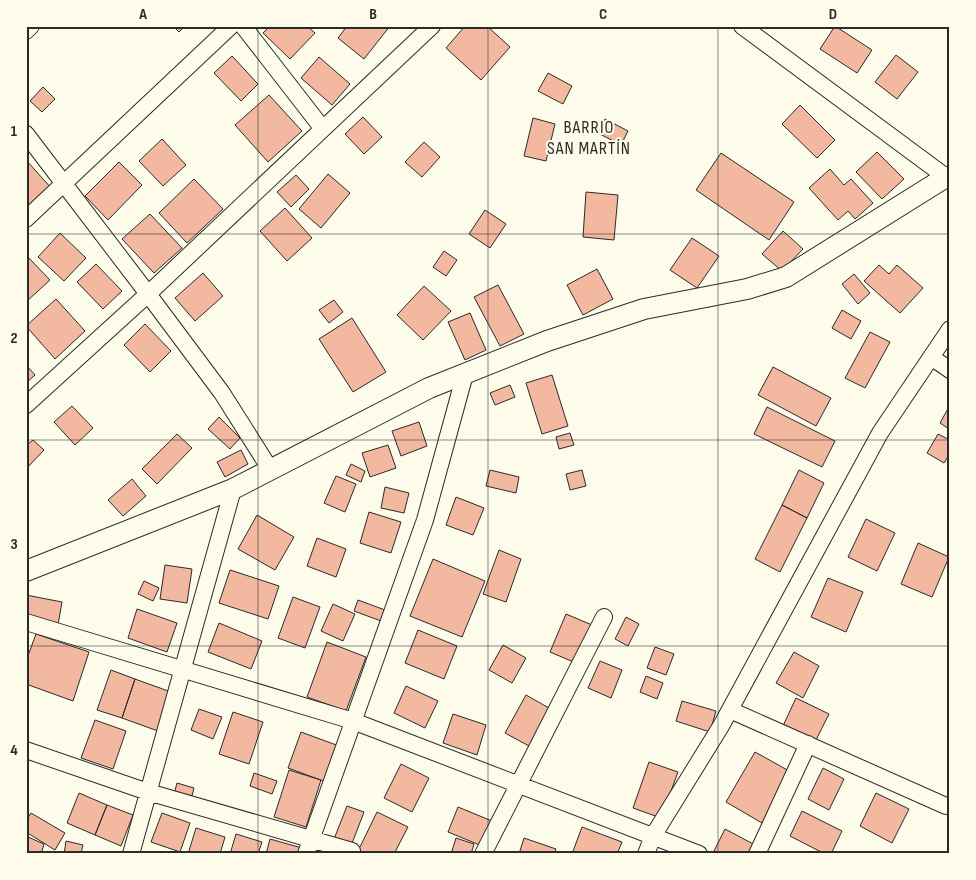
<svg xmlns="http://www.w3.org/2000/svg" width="976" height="880" font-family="'Sofia Sans Condensed',sans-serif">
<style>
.building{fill:#f2b8a0;stroke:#2b2b2b}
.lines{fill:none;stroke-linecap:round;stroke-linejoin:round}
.minor-casing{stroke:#2b2b2b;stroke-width:18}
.tertiary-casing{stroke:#2b2b2b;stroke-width:22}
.minor{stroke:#fdfbea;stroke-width:16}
.tertiary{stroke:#fdfbea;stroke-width:20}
.grid{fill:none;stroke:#2b2b2b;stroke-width:1;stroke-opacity:0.55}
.labels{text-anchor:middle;stroke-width:4;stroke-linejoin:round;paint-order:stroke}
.neighbourhood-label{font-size:18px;letter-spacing:1px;fill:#2b2b2b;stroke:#fdfbea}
.neatline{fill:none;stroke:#2b2b2b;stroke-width:2}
.grid-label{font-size:16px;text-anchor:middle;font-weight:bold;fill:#2b2b2b}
</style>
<rect width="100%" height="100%" fill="#fdfbea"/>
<path class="building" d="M173 26H185L179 32Z
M270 26H307L315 33 290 59 263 33Z
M347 26H390L364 59 338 38Z
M465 26H487L510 47 481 80 446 48Z
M835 26 872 50 857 73 820 49Z
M896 55 918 72 897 99 875 82Z
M232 56 258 84 241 101 214 73Z
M319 57 350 84 332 105 301 78Z
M548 73 572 86 563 104 538 91Z
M43 87 55 99 42 112 30 101Z
M269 95 302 131 268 162 235 125Z
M800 105 835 140 817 158 782 124Z
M363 117 382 137 364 154 345 134Z
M533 118 555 124 546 161 524 156Z
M605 119 628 131 621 145 598 133Z
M162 139 186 165 163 186 139 161Z
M424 142 440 157 422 177 405 162Z
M877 152 904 179 882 199 856 172Z
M721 153 794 202 769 240 696 190Z
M26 160 52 189 26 212Z
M119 162 142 185 108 220 85 196Z
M830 169 844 185 851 179 873 203 855 219 848 211 838 220 809 188Z
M328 174 350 193 321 228 299 209Z
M296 175 309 189 291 207 277 192Z
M194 179 223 209 187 243 159 213Z
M586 192 618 195 614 240 583 237Z
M285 208 312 238 287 261 260 231Z
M485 210 506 224 490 248 469 234Z
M150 214 182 248 154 273 122 239Z
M783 231 803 249 782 271 762 254Z
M60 233 86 258 64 281 38 257Z
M692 238 719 256 697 288 670 270Z
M444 251 457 260 446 276 433 267Z
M26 255 50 280 26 302Z
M96 264 122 291 103 309 77 282Z
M879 265 889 274 897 265 923 288 900 313 864 281Z
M597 269 613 299 583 315 567 285Z
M203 273 223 296 195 321 175 298Z
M854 274 870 293 858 304 842 284Z
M498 285 524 334 500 346 474 297Z
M424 286 451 311 423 340 397 315Z
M56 299 85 331 55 359 26 326Z
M334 300 343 312 329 323 319 310Z
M842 310 861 321 851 339 832 328Z
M470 313 486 350 465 360 448 322Z
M352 318 386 372 353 392 319 339Z
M145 324 171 351 150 372 124 345Z
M870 332 890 342 865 388 845 378Z
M26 365 35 375 26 383Z
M773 367 831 398 816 426 758 395Z
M552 375 568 426 542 434 526 383Z
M510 385 515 397 495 405 490 393Z
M950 405V428L949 429 940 423Z
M72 406 93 428 75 445 54 422Z
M767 407 835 441 822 467 754 434Z
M219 417 240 438 230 449 208 429Z
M419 422 427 446 401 456 392 431Z
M570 433 574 445 559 449 556 437Z
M177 434 192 448 157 484 142 469Z
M938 434 950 440V453L944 463 927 453Z
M33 440 44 450 26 469V446Z
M388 445 396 468 370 477 362 453Z
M241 450 248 464 225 477 217 462Z
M351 464 365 471 361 482 346 475Z
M490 470 519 477 516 493 486 486Z
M582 470 586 486 570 490 566 474Z
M799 470 824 483 807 518 782 505Z
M336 476 356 484 345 512 324 503Z
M132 479 146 496 123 516 108 500Z
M385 487 409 493 404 513 381 508Z
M456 497 484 508 473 535 446 525Z
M782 505 807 518 780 572 755 559Z
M369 512 401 522 391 553 360 543Z
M257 515 294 537 275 570 238 549Z
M866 519 895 533 877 571 848 557Z
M317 538 346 549 336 577 307 566Z
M918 543 949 557 932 597 901 584Z
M499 550 521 559 506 602 483 594Z
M433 559 485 581 462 637 410 616Z
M165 565 192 569 187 603 160 599Z
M230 570 279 586 268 619 219 603Z
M828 578 863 592 846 632 811 617Z
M144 581 159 588 153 601 138 594Z
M26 595 62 602 58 625 26 620Z
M293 597 320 607 305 648 278 638Z
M358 600 385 610 381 621 354 611Z
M333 604 355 614 343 641 321 631Z
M137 609 177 623 167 652 128 638Z
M566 614 592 625 576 663 550 652Z
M626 617 639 624 628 646 615 639Z
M219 623 262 641 251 669 208 652Z
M418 630 457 646 444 679 405 663Z
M36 634 89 652 73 701 26 684V661Z
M327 642 366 657 346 711 307 697Z
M503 645 526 658 512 683 489 670Z
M655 647 674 654 666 675 647 668Z
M794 652 819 666 803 698 776 683Z
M600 661 622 670 611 698 588 688Z
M111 670 135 679 122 718 97 710Z
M646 676 663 683 657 699 640 692Z
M135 679 171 692 158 731 122 718Z
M406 686 438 701 425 728 394 713Z
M526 695 549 708 529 746 505 733Z
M796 698 829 714 814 744 782 728Z
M682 701 716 711 710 732 676 721Z
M199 709 222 717 213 739 191 730Z
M233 712 263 722 249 764 219 754Z
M453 714 486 725 477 755 443 743Z
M95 720 126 731 113 769 81 758Z
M301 732 339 746 326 782 288 768Z
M755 752 791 772 762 823 726 802Z
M649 762 678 772 661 818 633 808Z
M401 764 429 778 412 812 384 798Z
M823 768 844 779 829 810 808 799Z
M289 770 321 780 306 827 274 817Z
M254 773 277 781 272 794 250 786Z
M177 783 194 788 190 803 173 798Z
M79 793 107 805 95 835 67 823Z
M876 793 909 809 892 843 860 826Z
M107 805 133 815 121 846 95 835Z
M347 806 364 812 351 846 334 839Z
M458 807 492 821 482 846 448 832Z
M802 811 842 831 831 854H825L790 836Z
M377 812 408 827 394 854H363L358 851Z
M31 813 65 833 55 850 26 832V821Z
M162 813 190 823 180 852 151 842Z
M582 827 622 842 617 854H572Z
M196 828 225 837 220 854H188Z
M725 829 757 846 753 854 713 853Z
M236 834 262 842 258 854H230Z
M28 837 44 844 41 854H26Z
M456 838 474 844 471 854H451Z
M524 838 556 849 554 854H519Z
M270 839 302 848 301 854H266Z
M66 841 83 845 81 854H64Z"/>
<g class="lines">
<g class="minor-casing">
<path id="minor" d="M243 26 323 129
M742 26 946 177
M26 31 31 26
M26 134 148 294 432 26
M26 219 231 26
M931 357 950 370
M26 405 148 294 222 393 270 469
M26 622 353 721 699 854
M730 710 946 806
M26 750 148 792 352 851
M131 854 233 489
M306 854 425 520 465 374
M483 854 604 617
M646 854 653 836 721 726 880 433 950 329
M757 854 808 744"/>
</g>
<g class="tertiary-casing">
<path id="tertiary" d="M26 571 233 489 429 388 547 341 644 309 747 289 786 277 946 177 950 179"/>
</g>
<use href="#minor" class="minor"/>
<use href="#tertiary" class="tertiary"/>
</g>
<path class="grid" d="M258 26V854M488 26V854M718 26V854M26 234H950M26 440H950M26 646H950"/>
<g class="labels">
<g class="neighbourhood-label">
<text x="589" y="133">BARRIO<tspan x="589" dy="21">SAN MARTÍN</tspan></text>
</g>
</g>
<rect width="976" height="880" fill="none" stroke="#fdfbea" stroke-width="55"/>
<rect x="28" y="28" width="920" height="824" class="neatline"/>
<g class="grid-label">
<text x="143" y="19">A</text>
<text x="373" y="19">B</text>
<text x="603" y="19">C</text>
<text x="833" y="19">D</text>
<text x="14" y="136">1</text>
<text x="14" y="343">2</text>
<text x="14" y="549">3</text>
<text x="14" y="755">4</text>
</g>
</svg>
